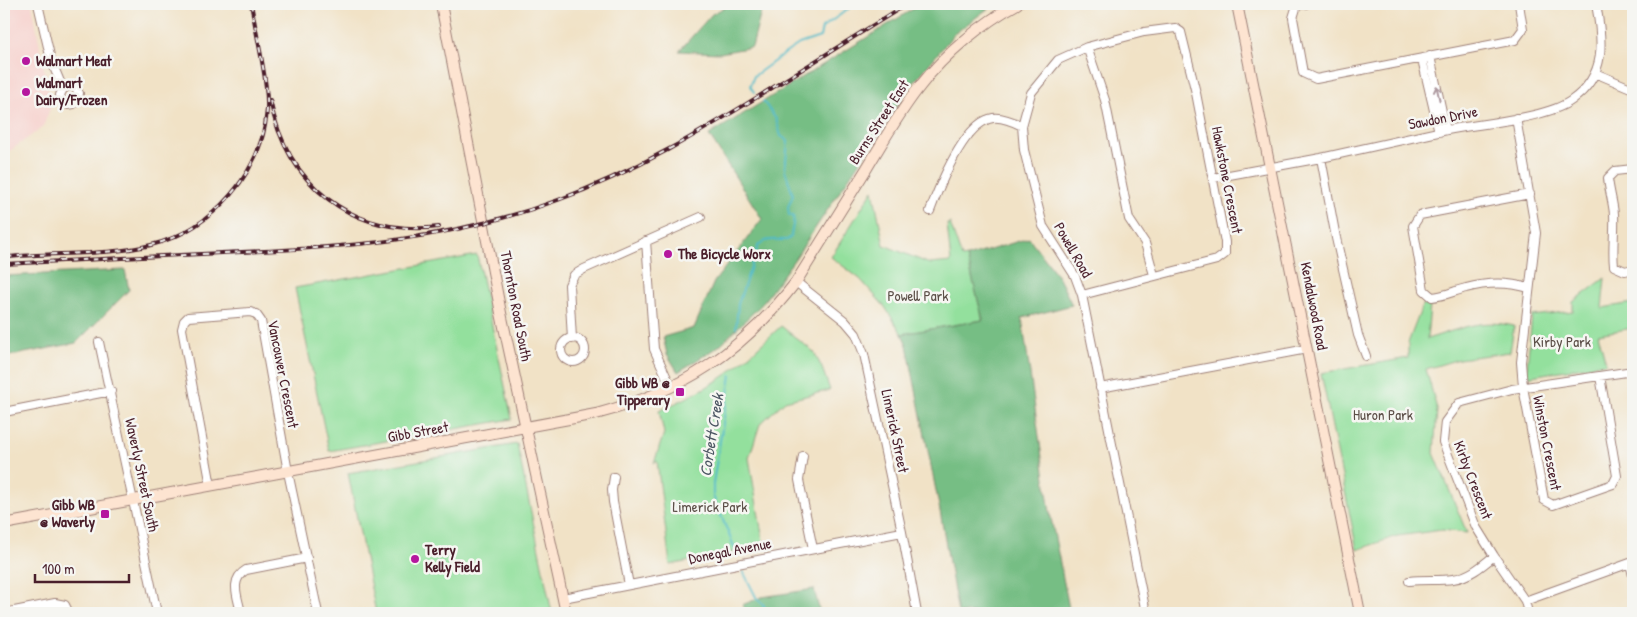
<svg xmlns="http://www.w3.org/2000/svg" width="1637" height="617" font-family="'Patrick Hand',sans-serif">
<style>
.built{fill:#f7d0cc}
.green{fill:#93e09d;stroke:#6e8064}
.forest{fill:#76be84;stroke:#606e58}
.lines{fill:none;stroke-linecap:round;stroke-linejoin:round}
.stream{stroke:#4dbac7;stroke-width:2}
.street-casing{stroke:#9e8078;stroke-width:10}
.secondary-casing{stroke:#9e8078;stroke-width:12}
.street{stroke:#fff;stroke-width:8}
.secondary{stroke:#fde4d1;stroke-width:10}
.rail-casing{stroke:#4a1f2b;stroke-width:4}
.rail{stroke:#f6f6f2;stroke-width:2;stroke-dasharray:5.5;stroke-linecap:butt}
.oneway{stroke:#ae9aa0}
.poi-dot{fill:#b5179e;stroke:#f6f6f2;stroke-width:2}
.labels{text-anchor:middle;stroke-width:5;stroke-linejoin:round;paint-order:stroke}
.poi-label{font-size:15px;font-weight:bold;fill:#4a1f2b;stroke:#f6f6f2;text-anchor:start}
.street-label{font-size:15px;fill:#4a1f2b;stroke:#f6f6f2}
.park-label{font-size:15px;fill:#5c4f48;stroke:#f6f6f2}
.water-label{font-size:16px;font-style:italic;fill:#4b5562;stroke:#f6f6f2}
</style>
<rect width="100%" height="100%" fill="#f6f6f2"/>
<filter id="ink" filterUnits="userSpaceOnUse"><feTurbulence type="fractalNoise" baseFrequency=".02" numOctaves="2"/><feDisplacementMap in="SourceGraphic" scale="10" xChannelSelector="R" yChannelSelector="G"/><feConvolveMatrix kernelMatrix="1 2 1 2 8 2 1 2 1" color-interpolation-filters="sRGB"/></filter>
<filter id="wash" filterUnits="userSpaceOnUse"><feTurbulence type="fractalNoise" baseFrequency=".0096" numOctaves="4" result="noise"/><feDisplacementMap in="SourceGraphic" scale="20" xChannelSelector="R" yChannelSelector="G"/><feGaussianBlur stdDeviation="1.12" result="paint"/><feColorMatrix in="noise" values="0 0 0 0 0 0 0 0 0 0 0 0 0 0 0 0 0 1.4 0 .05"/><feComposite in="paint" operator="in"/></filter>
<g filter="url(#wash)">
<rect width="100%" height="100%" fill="#f1e2c6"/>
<path class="built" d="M4 4H32L51 106 43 127 4 155Z"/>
<path class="green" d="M873 190 884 245 930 264 951 262 947 224 950 223 962 258 967 257 983 320 902 334 885 307 860 279 831 257Z
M477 255 512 419 329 451 295 288Z
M1605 278 1602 308 1633 303V328L1598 334 1606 363 1526 377 1532 316 1573 311V302Z
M1423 304 1430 306 1427 339C1460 329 1480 318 1514 326L1510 352 1459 359 1426 369 1437 409 1434 453 1467 533 1442 530 1397 536 1357 550 1321 373 1408 358V343Z
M781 326 814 352 822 368 830 390 785 401 760 424 749 458 764 546 670 565 657 461 654 463 664 433 659 411C682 400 706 389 727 374 746 359 764 342 781 326Z
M517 444 552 613H376L348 473Z"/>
<path class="forest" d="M731 4H756L761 12 752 47 720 53 679 51 712 14Z
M921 4H994L954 34 907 91 794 260 761 305 719 346 678 372 667 354 663 337 694 328 714 282 762 219 709 135Z
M1029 238 1058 276 1072 305 1022 318 1050 513 1070 613H958L940 511 907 345 902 334 983 320 967 257Z
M125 270 129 290 76 343 4 357V276Z
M814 589 820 613H749L742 605 762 597Z"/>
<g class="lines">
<path class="stream" d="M754 92 750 86 754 76 787 52 799 44 820 37 822 28 855 4
M736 328 738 304 758 246C765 238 777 240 787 240L791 237C791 229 795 224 793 216L789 215 788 207 793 195 785 170 788 141 781 136 776 119 763 101
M731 375 713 483V496L737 554
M743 571 757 599 763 604 767 613"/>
</g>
</g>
<g filter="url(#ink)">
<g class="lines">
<g class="street-casing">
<path id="street" d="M38 4 51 60 63 89 60 95 62 101 68 105 74 104 78 99 79 93 75 88 69 86 63 89
M1306 4 1297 5 1293 18 1303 73 1316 79 1515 40 1523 29 1519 4
M1087 47 1105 100 1129 219 1145 243 1154 275
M1430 56 1446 130
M1422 59 1439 132
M1595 73 1633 89
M1516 118 1536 233 1521 362 1523 387 1544 500 1553 505 1613 484 1617 476 1600 376
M1321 158 1336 238 1358 335 1366 356
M1633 169 1615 171 1608 178C1609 190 1613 202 1614 214 1615 231 1612 249 1614 266L1625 271 1633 269
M1213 178C1249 171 1285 165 1321 158 1363 149 1405 139 1447 130 1481 123 1546 119 1572 100 1607 75 1603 41 1596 4
M930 211C939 187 964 122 993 118 1002 117 1014 122 1022 126
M646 241 654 349 671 387
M796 282 845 321 856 334 864 354 902 532 917 613
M1529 288C1509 282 1487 282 1466 288 1454 291 1445 296 1432 297L1424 290 1413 226 1420 215 1530 194
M1082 295 1217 260 1225 254V242L1196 93 1181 32 1175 28 1144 32 1087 47 1058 60 1031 93 1022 126 1024 150 1043 226 1075 276 1082 295 1146 613
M561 350a12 12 0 1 1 24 0a12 12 0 1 1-24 0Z
M572 339 569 285 574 275 584 269 701 217
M99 342 157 613
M1100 388 1307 349
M4 412 111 391
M803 456 799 480 813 549
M614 477 612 490 613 502 629 585
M211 486 182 329 184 321 188 317 250 312 256 314 261 321 288 472 318 613
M1409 581C1424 579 1438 581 1453 579 1469 577 1482 566 1494 556
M563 598 902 532
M1525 601 1630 563 1633 576
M4 613 55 603 65 605 69 613
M241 613C238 597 229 580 246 570L307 558
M1528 613 1525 601 1494 556 1476 527 1443 442 1445 422 1459 403 1512 389 1633 371"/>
</g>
<g class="secondary-casing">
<path id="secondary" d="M441 4 501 313 566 613
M1237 4 1360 613
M4 524 596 414C683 391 741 353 796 282 820 244 843 206 867 168 884 140 900 111 921 85 945 54 982 23 1017 4"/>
</g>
<use href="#street" class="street"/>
<use href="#secondary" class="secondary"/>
<g class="rail-casing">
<path id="rail" d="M251 4 262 61
M270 100C287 185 352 237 439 227
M7 257C53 252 107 256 151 245 212 230 263 172 267 109 268 91 264 73 261 56
M4 264C76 260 149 257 221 253 339 248 446 242 558 200 635 172 703 131 772 88 817 60 862 32 907 4"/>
</g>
<use href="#rail" class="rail"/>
</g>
<defs><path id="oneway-shaft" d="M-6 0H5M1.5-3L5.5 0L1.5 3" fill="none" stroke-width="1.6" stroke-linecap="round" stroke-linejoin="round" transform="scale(1.25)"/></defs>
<use class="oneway" href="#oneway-shaft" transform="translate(1438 93) rotate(-102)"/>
</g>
<g class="poi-dot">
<circle cx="26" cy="61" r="5"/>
<circle cx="26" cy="92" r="5"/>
<circle cx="668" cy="254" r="5"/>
<rect x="675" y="387" width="10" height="10" rx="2.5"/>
<rect x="100" y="509" width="10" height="10" rx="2.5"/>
<circle cx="415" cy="559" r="5"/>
</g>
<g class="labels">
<g class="poi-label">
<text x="36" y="66">Walmart Meat</text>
<text x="36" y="88">Walmart<tspan x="36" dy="17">Dairy/Frozen</tspan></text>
<text x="678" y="259">The Bicycle Worx</text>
<text x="670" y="388" text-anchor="end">Gibb WB @<tspan x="670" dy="17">Tipperary</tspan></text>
<text x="95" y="510" text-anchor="end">Gibb WB<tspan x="95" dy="17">@ Waverly</tspan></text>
<text x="425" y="555">Terry<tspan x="425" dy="17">Kelly Field</tspan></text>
</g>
<g class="street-label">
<text transform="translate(1443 118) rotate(-11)" y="5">Sawdon Drive</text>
<text transform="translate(879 122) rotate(-57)" y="5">Burns Street East</text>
<text transform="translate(1227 180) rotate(79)" y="5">Hawkstone Crescent</text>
<text transform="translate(1073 250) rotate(60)" y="5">Powell Road</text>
<text transform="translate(516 306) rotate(79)" y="5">Thornton Road South</text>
<text transform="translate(1314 306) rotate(79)" y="5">Kendalwood Road</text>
<text transform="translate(283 374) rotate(79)" y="5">Vancouver Crescent</text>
<text transform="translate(895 431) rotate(78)" y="5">Limerick Street</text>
<text transform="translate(418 432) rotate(-10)" y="5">Gibb Street</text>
<text transform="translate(1547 443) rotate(79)" y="5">Winston Crescent</text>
<text transform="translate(142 475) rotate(78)" y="5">Waverly Street South</text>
<text transform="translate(1473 480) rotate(69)" y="5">Kirby Crescent</text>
<text transform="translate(730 551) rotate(-11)" y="5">Donegal Avenue</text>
</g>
<g class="park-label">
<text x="918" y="301">Powell Park</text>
<text x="1562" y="347">Kirby Park</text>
<text x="1383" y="420">Huron Park</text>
<text x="710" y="512">Limerick Park</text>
</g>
<g class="water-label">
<text transform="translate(711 435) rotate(-81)" y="6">Corbett Creek</text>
</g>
</g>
<rect width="1637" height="617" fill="none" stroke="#f6f6f2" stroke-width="20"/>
<path d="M35 574v8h94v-8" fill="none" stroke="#4a1f2b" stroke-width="2.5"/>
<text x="42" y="574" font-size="15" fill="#4a1f2b" stroke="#f6f6f2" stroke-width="4" paint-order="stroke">100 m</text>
</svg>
